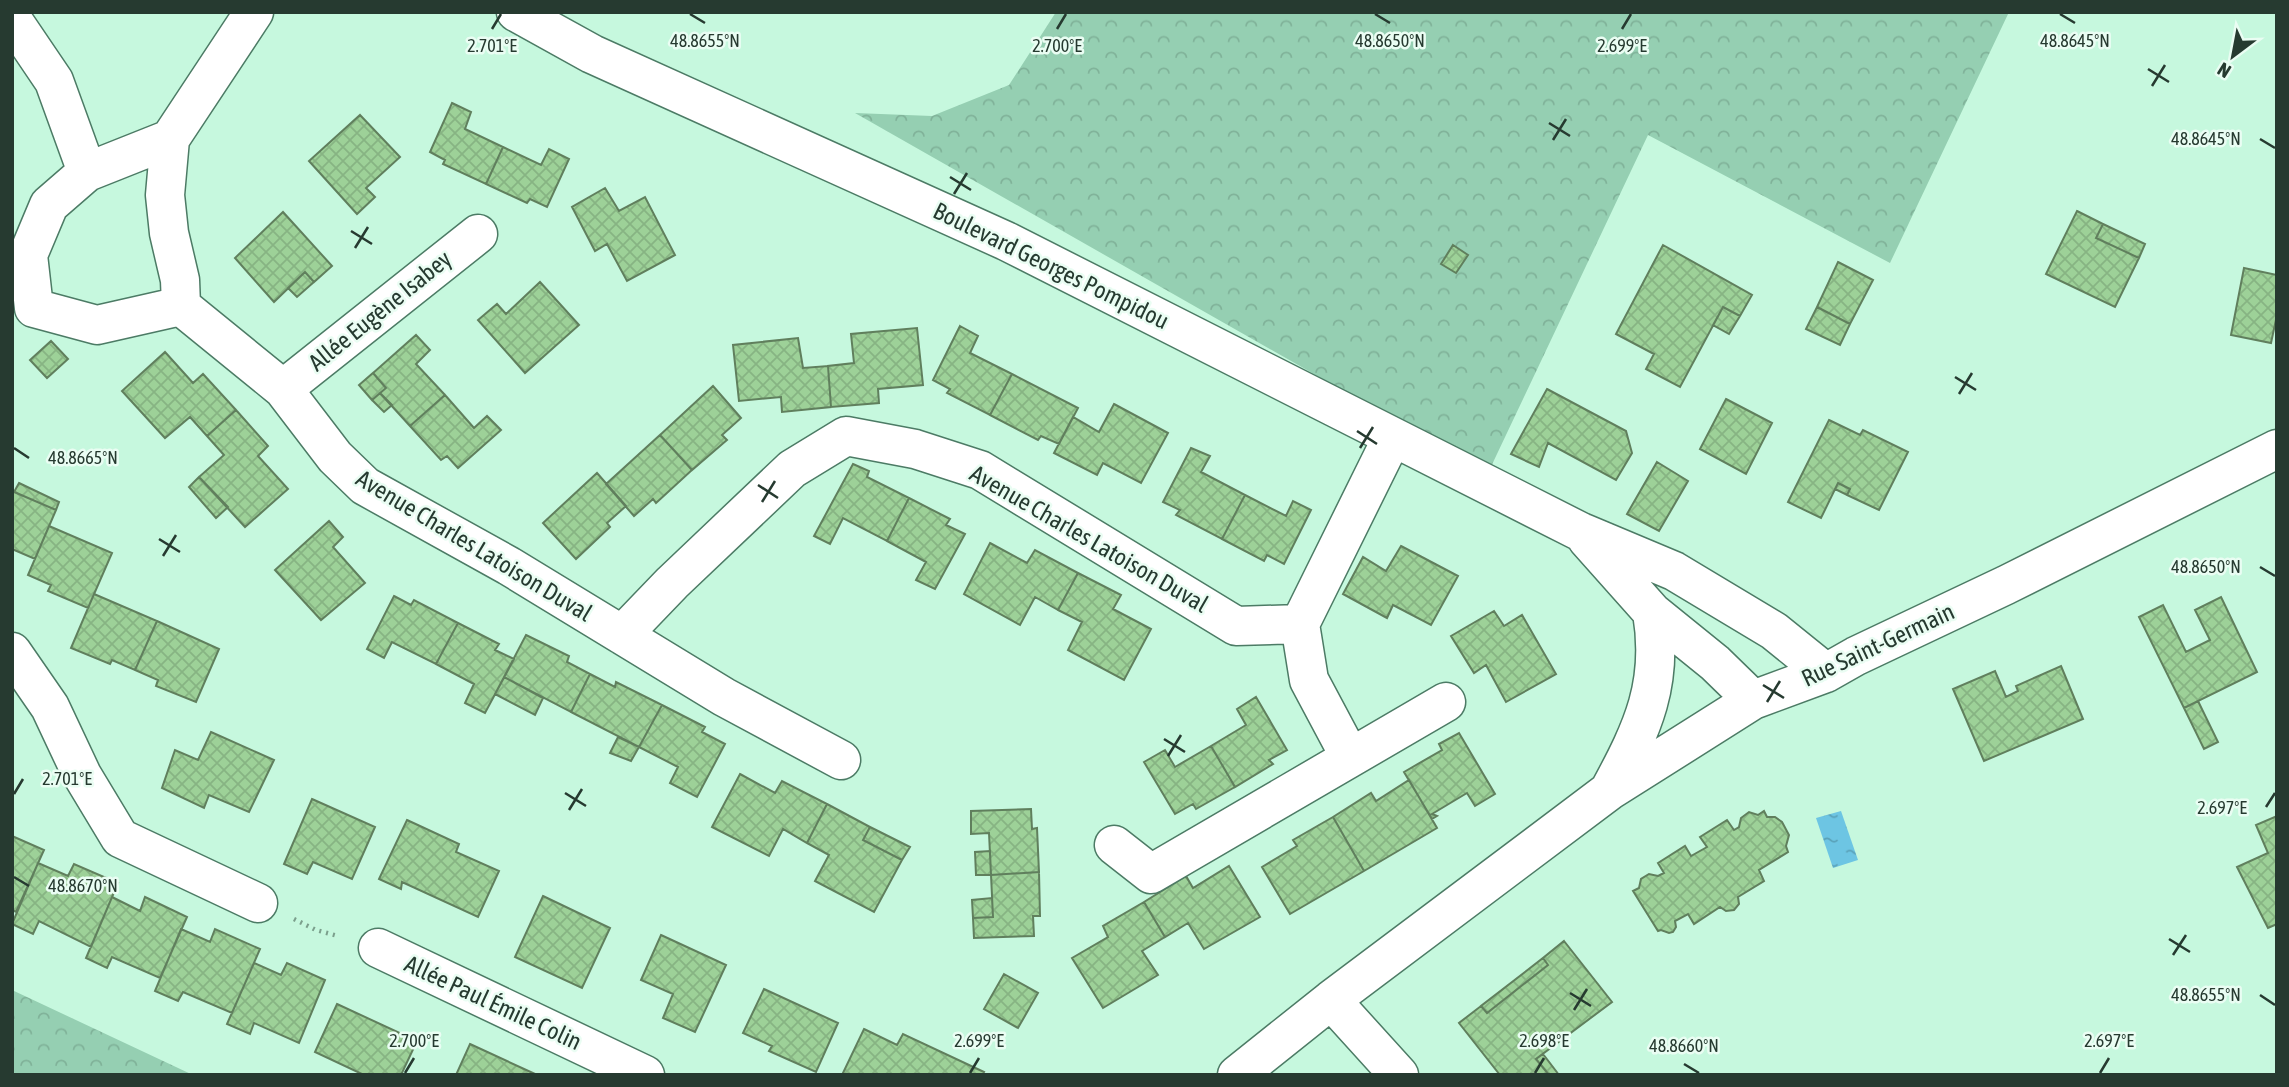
<svg xmlns="http://www.w3.org/2000/svg" width="2289" height="1087" font-family="'Asap Condensed',sans-serif">
<style>
.forest{fill:url(#forest-crowns)}
.water{fill:url(#water-ripples)}
.building{fill:url(#building-cross-hatch);stroke:#607f5d;stroke-width:2}
.lines{fill:none;stroke-linecap:round;stroke-linejoin:round}
.minor-casing{stroke:#4c7b65;stroke-width:41}
.path{stroke:#7b9f8c;stroke-width:4.5;stroke-dasharray:2 5;stroke-linecap:butt}
.minor{stroke:#fff;stroke-width:38}
.ticks{fill:none;stroke:#263a30;stroke-width:2.5}
.labels{text-anchor:middle;stroke-width:5;stroke-linejoin:round;paint-order:stroke}
.street-label{font-size:24px;fill:#263a30;stroke:#eafdf3}
.ticks-label{font-size:18px;text-anchor:middle;fill:#263a30;stroke:#eafdf3;stroke-width:5;stroke-linejoin:round;paint-order:stroke}
</style>
<defs>
<pattern id="forest-crowns" width="20" height="18" patternUnits="userSpaceOnUse" patternTransform="scale(1.75)"><rect width="20" height="18" fill="#95cfb2"/><path d="M2 6a3 3 0 1 1 6 0M12 15a3 3 0 1 1 6 0" fill="none" stroke="#80b299"/></pattern>
<pattern id="water-ripples" width="26" height="14" patternUnits="userSpaceOnUse" patternTransform="scale(1.75)"><rect width="26" height="14" fill="#6dc5e3"/><path d="M2 4q2-2 4 0t4 0M15 11q2-2 4 0t4 0" fill="none" stroke="#59a1b8"/></pattern>
<pattern id="building-cross-hatch" width="8" height="8" patternUnits="userSpaceOnUse" patternTransform="scale(1.75)"><rect width="8" height="8" fill="#9dd198"/><path d="M0 0l8 8M0 8l8-8" fill="none" stroke="#87b483"/></pattern>
</defs>
<rect width="100%" height="100%" fill="#c6f8de"/>
<path class="forest" d="M1056 12H2009L1890 263 1648 135 1488 473 855 113 932 116 1009 85Z
M12 990 193 1075H12Z"/>
<path class="water" d="M1841 811 1858 860 1833 868 1816 818Z"/>
<path class="building" d="M452 103 471 112 465 129 503 147 486 184 443 164 445 160 430 152Z
M360 115 400 157 366 188 375 197 357 214 309 161Z
M503 147 541 165 549 149 569 159 547 207 530 199 527 203 486 184Z
M605 188 619 211 645 197 675 255 627 281 607 244 595 251 572 207Z
M2077 211 2103 224 2096 238 2139 258 2115 307 2046 274Z
M283 212 332 266 314 282 305 272 274 302 235 258Z
M2103 224 2145 244 2139 258 2096 238Z
M1453 245 1468 255 1456 273 1441 264Z
M1663 245 1752 295 1740 316 1723 307 1680 387 1646 369 1654 354 1616 334Z
M1838 262 1873 280 1850 324 1817 307Z
M2244 268 2277 275V315L2271 343 2231 335Z
M305 272 314 282 297 297 288 288Z
M540 282 579 325 525 373 478 320 497 304 506 314Z
M1723 307 1740 316 1729 334 1713 325Z
M1817 307 1850 324 1840 345 1806 329Z
M960 326 978 336 970 353 1012 374 990 415 947 393 950 389 933 380Z
M917 328 923 385 878 389 879 403 831 407 828 366 854 363 851 334Z
M416 335 430 350 416 364 445 395 410 426 380 393 386 388 373 373Z
M798 338 803 368 828 366 831 407 782 412 781 397 739 401 733 345Z
M51 341 68 359 47 378 30 360Z
M165 352 193 383 203 374 236 410 207 436 190 417 165 438 122 391Z
M373 373 386 388 372 400 359 385Z
M1012 374 1078 408 1059 444 1041 436 1038 440 990 415Z
M713 386 741 418 722 435 727 440 692 470 660 435Z
M1547 389 1626 431 1632 453 1616 480 1548 443 1539 467 1511 454Z
M380 393 392 405 384 412 372 400Z
M445 395 474 428 487 416 501 430 458 468 447 456 441 460 410 426Z
M1726 399 1772 423 1746 474 1700 449Z
M1114 404 1168 433 1141 483 1103 463 1097 475 1054 453 1073 417 1099 432Z
M236 410 268 446 258 456 288 489 245 527 199 477 224 455 207 436Z
M1829 420 1860 435 1863 430 1908 452 1879 510 1847 495 1850 489 1838 483 1821 518 1788 502Z
M660 435 692 470 656 503 653 499 634 516 606 484Z
M1191 448 1210 456 1201 472 1245 495 1222 539 1176 515 1180 510 1163 502Z
M1657 462 1688 481 1659 531 1627 514Z
M853 464 869 471 867 477 909 498 887 541 843 518 830 544 814 536Z
M597 473 626 506 607 523 610 527 576 559 543 523Z
M199 477 228 507 216 518 189 487Z
M19 483 59 502 56 510 14 492Z
M1838 483 1850 489 1847 495 1835 489Z
M12 491 56 510 35 559 12 549Z
M1245 495 1286 516 1293 501 1311 510 1284 564 1267 555 1264 561 1222 539Z
M909 498 950 519 946 525 965 534 935 589 916 580 926 562 887 541Z
M329 521 343 537 333 547 365 583 321 620 275 570Z
M49 526 112 553 88 608 48 591 51 585 28 575Z
M990 543 1027 563 1035 550 1078 573 1058 610 1035 597 1020 625 964 594Z
M1401 546 1458 576 1431 625 1393 605 1387 618 1343 594 1363 557 1386 571Z
M1078 573 1121 595 1113 609 1151 629 1124 680 1068 650 1082 622 1058 610Z
M94 594 157 621 135 670 112 660 110 664 71 648Z
M394 596 411 605 414 600 458 623 436 664 392 642 384 658 367 649Z
M2221 597 2257 672 2184 708 2139 617 2163 605 2186 652 2210 640 2195 610Z
M1494 611 1504 626 1522 615 1556 674 1506 702 1486 665 1474 673 1451 636Z
M157 621 219 649 196 702 156 686 158 680 135 670Z
M458 623 499 644 495 650 514 659 485 713 465 703 474 684 436 664Z
M526 635 569 656 567 662 590 674 571 712 504 677Z
M2061 666 2083 719 1984 761 1953 689 1995 671 2006 697 2018 691 2016 686Z
M590 674 615 687 616 682 662 705 639 747 571 712Z
M504 677 543 698 535 715 495 694Z
M1256 697 1287 750 1269 760 1273 764 1235 787 1211 746 1246 725 1237 709Z
M2198 701 2218 742 2204 749 2184 708Z
M662 705 705 727 702 732 725 744 697 797 670 783 678 767 639 747Z
M211 732 274 760 249 812 209 795 204 808 162 788 175 750 198 760Z
M1459 733 1495 794 1475 806 1467 793 1432 814 1437 816 1432 819 1404 772 1442 750 1439 744Z
M618 737 639 747 631 761 610 753Z
M1211 746 1235 787 1196 809 1193 804 1175 814 1144 762 1165 750 1175 767Z
M740 774 775 793 782 781 827 804 807 843 783 829 769 856 712 827Z
M1409 780 1437 828 1364 871 1333 817 1371 793 1376 801Z
M312 799 375 827 352 879 313 862 307 874 284 864Z
M827 804 870 827 863 840 902 860 874 912 815 881 829 855 807 843Z
M1031 809 1032 829 1037 828 1039 872 991 875 989 833 971 834V811Z
M1764 811 1767 817H1775L1782 822 1789 835 1786 846 1788 852 1759 870 1764 881 1738 897 1739 904 1734 910 1726 911 1720 907 1694 924 1688 914 1675 921 1676 927 1673 932 1669 933 1661 930 1658 931 1633 891 1639 888 1641 879 1649 874 1658 876 1664 873 1658 863 1685 846 1691 856 1707 847 1700 837 1727 820 1734 830 1739 827 1741 818 1749 812 1758 815Z
M2277 816V924L2268 928 2237 867 2268 853 2256 825Z
M1333 817 1364 871 1290 914 1262 867 1297 846 1293 840Z
M407 820 459 844 456 852 499 871 478 917 402 882 401 889 379 879Z
M870 827 910 847 902 860 863 840Z
M12 836 44 850 16 912 12 910Z
M990 851 991 875H976L975 852Z
M38 863 68 876 74 864 118 883 91 947 39 921 33 934 12 924Z
M1229 866 1260 917 1204 949 1188 923 1165 937 1144 902 1186 876 1193 888Z
M1039 872 1040 916H1033L1034 936 974 938 973 918 993 917 991 875Z
M543 896 610 928 582 988 515 957Z
M112 897 140 911 145 897 187 917 160 978 112 957 107 968 86 958Z
M992 898 993 917 973 918 972 900Z
M1144 902 1165 937 1142 951 1158 975 1103 1008 1072 958 1108 937 1103 926Z
M181 929 210 942 215 929 260 949 232 1013 183 992 178 1001 155 991Z
M661 935 726 965 695 1032 663 1018 673 994 641 980Z
M1564 941 1612 1002 1536 1059 1549 1075H1500L1459 1023 1481 1006 1487 1013 1548 965 1543 958Z
M1543 958 1548 965 1487 1013 1481 1006Z
M254 963 281 975 287 963 325 980 299 1043 254 1023 250 1034 227 1024Z
M1004 974 1038 993 1018 1028 984 1009Z
M764 989 838 1023 816 1072 769 1051 772 1046 743 1033Z
M337 1004 417 1041 401 1075H364L315 1052Z
M864 1029 897 1045 903 1034 984 1072 982 1075H842Z
M470 1044 535 1074V1075H456Z
M1543 1054 1559 1075H1549L1536 1059Z"/>
<g class="lines">
<g class="minor-casing">
<path id="minor" d="M516 12 592 54 1006 241 1581 532 1674 571 1774 631 1826 673
M12 19 54 81 87 172
M170 139 87 172 49 205 28 255 34 308 97 325 181 306 180 280 169 233 165 195 170 139 254 12
M181 306 283 389 335 457 365 486 509 566 724 697 841 760
M283 389 478 234
M1587 539 1652 612 1715 663 1753 700
M1300 624 1309 680 1350 757
M622 635 672 583 792 469 846 436 915 449 980 470 1236 626 1300 624 1392 438
M12 652 50 707 82 775 120 838 258 903
M1610 789C1643 728 1664 683 1652 612
M1114 845 1151 874 1446 702
M378 948 645 1075
M1331 1000 1399 1075
M1237 1075 1331 1000 1609 791 1753 700 1826 673 1856 656 2006 585 2277 449"/>
</g>
<path class="path" d="M294 919 316 930 338 936"/>
<use href="#minor" class="minor"/>
</g>
<path class="ticks" d="M690 14 705 23M1375 14 1390 23M2060 14 2075 23M492 29 501 14M1057 29 1066 14M1622 29 1631 14M2148 69 2169 82M2152 86 2165 65M1549 123 1570 136M2260 139 2275 148M1553 140 1566 119M950 177 971 190M954 194 967 173M351 231 372 244M355 248 368 227M1955 377 1976 390M1959 394 1972 373M1357 431 1377 444M14 448 29 458M1360 448 1373 427M758 485 778 498M762 502 775 481M159 539 180 552M163 556 176 535M2260 567 2275 576M1763 685 1784 698M1767 702 1780 681M1164 739 1185 752M1168 756 1181 735M565 793 586 806M14 794 23 779M2266 807 2275 793M569 810 582 789M14 877 29 886M2169 939 2190 952M2173 955 2186 935M1570 993 1591 1006M2260 995 2275 1005M1574 1010 1587 989M1684 1064 1699 1073M405 1073 414 1058M970 1073 979 1058M1535 1073 1544 1058M2100 1073 2109 1058"/>
<g class="labels">
<g class="street-label">
<text transform="translate(1051 266) rotate(26)" y="8">Boulevard Georges Pompidou</text>
<text transform="translate(380 311) rotate(-39)" y="8">Allée Eugène Isabey</text>
<text transform="translate(1089 539) rotate(30)" y="8">Avenue Charles Latoison Duval</text>
<text transform="translate(474 546) rotate(31)" y="8">Avenue Charles Latoison Duval</text>
<text transform="translate(1878 645) rotate(-25)" y="8">Rue Saint-Germain</text>
<text transform="translate(493 1003) rotate(25)" y="8">Allée Paul Émile Colin</text>
</g>
</g>
<g class="ticks-label">
<text x="705" y="47">48.8655°N</text>
<text x="1390" y="47">48.8650°N</text>
<text x="2075" y="47">48.8645°N</text>
<text x="492" y="52">2.701°E</text>
<text x="1057" y="52">2.700°E</text>
<text x="1622" y="52">2.699°E</text>
<text x="2206" y="145">48.8645°N</text>
<text x="83" y="464">48.8665°N</text>
<text x="2206" y="573">48.8650°N</text>
<text x="67" y="785">2.701°E</text>
<text x="2222" y="814">2.697°E</text>
<text x="83" y="892">48.8670°N</text>
<text x="2206" y="1001">48.8655°N</text>
<text x="414" y="1047">2.700°E</text>
<text x="979" y="1047">2.699°E</text>
<text x="1544" y="1047">2.698°E</text>
<text x="2109" y="1047">2.697°E</text>
<text x="1684" y="1052">48.8660°N</text>
</g>
<rect width="2289" height="1087" fill="none" stroke="#263a30" stroke-width="28"/>
<g transform="translate(2233 56) rotate(212)" stroke="#eafdf3" stroke-width="5" paint-order="stroke">
<path d="M0-5L12 26L0 18L-12 26Z" fill="#263a30"/>
<text y="-10" font-size="19" font-weight="bold" text-anchor="middle" fill="#263a30">N</text>
</g>
</svg>
